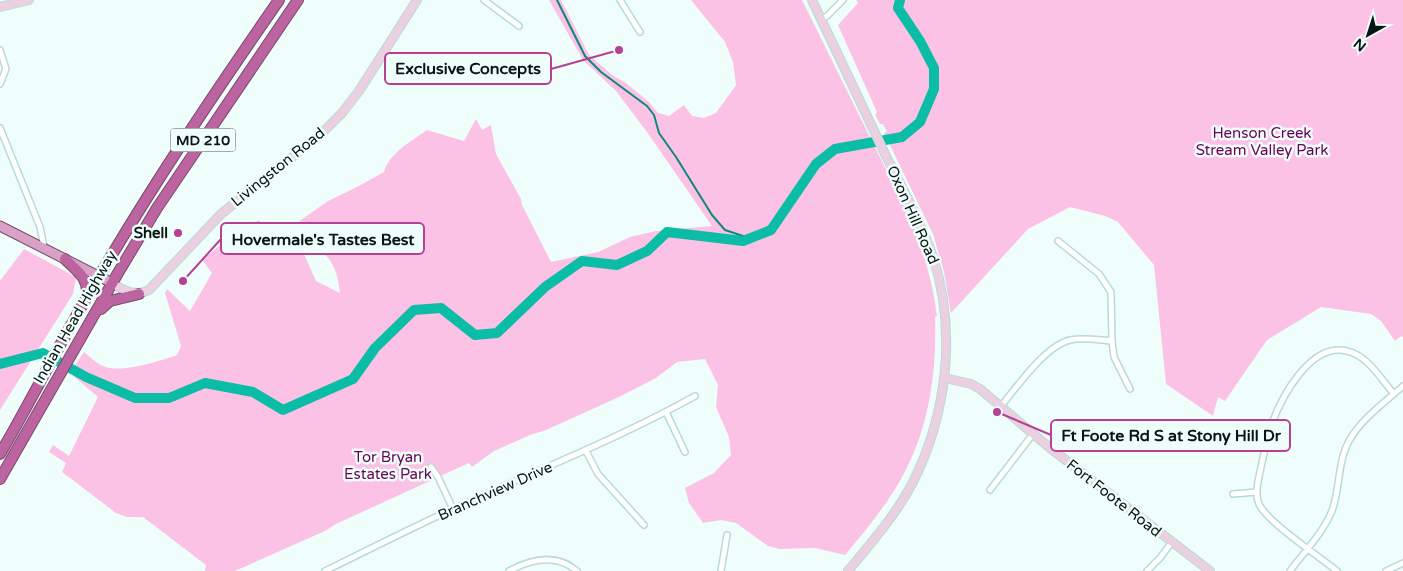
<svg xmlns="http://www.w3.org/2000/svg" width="1403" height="571" font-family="'Varela Round',sans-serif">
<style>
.green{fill:#fbc2e6;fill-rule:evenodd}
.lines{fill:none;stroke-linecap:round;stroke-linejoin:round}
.stream{stroke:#0a8a7b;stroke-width:2}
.river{stroke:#0bbca7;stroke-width:10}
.street-casing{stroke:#b6dcd4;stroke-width:8}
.secondary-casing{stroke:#b6dcd4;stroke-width:10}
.primary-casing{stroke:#7d496f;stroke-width:11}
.highway-casing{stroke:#7d496f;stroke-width:12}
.street{stroke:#fff;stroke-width:5}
.secondary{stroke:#ebd0e2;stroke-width:8}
.primary{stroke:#d7a2c6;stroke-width:9}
.highway{stroke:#bc64a0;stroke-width:10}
.poi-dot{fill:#b74095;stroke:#effefb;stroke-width:2}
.labels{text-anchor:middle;stroke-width:5;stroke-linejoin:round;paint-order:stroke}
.shield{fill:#effefb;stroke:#4d5c59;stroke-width:1}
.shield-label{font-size:14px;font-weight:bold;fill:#081613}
.park-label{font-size:15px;fill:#6d0056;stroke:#effefb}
.street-label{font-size:15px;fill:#081613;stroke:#effefb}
.poi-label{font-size:15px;font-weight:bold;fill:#081613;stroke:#effefb;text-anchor:end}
.leader{fill:none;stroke:#b74095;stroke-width:2}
.callout-dot{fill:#b74095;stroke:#effefb;stroke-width:2}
.callout{fill:#effefb;stroke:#b74095;stroke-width:2}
.callout-label{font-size:16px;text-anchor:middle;font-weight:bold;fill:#081613}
</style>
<rect width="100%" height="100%" fill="#effefb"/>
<path class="green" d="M549 0H561L589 55 612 75 626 83 649 102 658 113 669 116 684 105 692 116 704 118 716 113 736 85 733 62 725 42 691 0H802L912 222C924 253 933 283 937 316L935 317C937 372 929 430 901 479 886 506 865 531 845 555L815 548 780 549 768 546 736 523 721 520 703 523 689 503 685 488 714 473 731 455 729 437 716 407 718 385 705 359 677 362 656 378 619 397 546 430 530 435 494 451 472 467 469 463 336 524 325 531 235 571H205L206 565 143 517H127L116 513 62 472 66 463 49 452 53 445 69 456 98 397 70 373 84 352C90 357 96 363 103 366 120 374 160 361 177 355L181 346 165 293 167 289 190 311 212 273 202 260 236 232 259 220 271 241 328 201 357 187 384 172C389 153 412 141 427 130L464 141 476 119 482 130 491 125 496 154 521 199 522 205 551 262 598 252 630 237 656 231 712 226 647 132 616 91 583 60ZM316 247C334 260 337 271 340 293L316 281 303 252Z
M856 0H1403V337L1401 336 1395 341 1381 321 1371 314 1321 307 1267 340 1225 401 1218 397 1213 416 1166 384 1154 265 1118 222 1105 216 1070 207 1028 229 951 313 944 272 933 234 884 133 887 132 883 124H880L875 115 877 112 838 25 858 3Z
M24 249 76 277 73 294 0 410V281Z"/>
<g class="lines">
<path class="stream" d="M557 0 585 56 601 72 647 106 654 115 659 133 676 157 712 215 725 230 749 238"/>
<path class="river" d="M0 364 43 353 86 377 135 398H169L205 383 253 392 283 410 353 379 375 348 414 310 441 308 475 335 497 333 545 287 582 261 617 265 647 251 667 232 743 241 771 230 816 164 835 149 902 137 920 122 934 89V68L920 41 898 8 900 0"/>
<g class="street-casing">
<path id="street" d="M484 0 519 26
M620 0 640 32
M821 19 827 16 843 0
M0 50 6 69 0 84
M0 128 40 227 44 247
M1058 241 1099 274 1111 292 1112 341 1114 357 1130 389
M1001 406C1017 387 1045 346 1070 340 1084 337 1098 340 1112 341
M666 412 685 452
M586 451 598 474 644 525
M431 467 438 477 453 509
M990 490 1033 434
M1233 494 1257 492
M325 571C368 550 411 528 455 508 535 471 618 439 695 396
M509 571C531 559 556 553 577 571
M721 571 727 535
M1147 571 1160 558 1172 542
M1290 571C1304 552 1325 531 1333 508 1340 486 1338 461 1349 441 1361 419 1385 402 1403 386
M1337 571C1320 557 1267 522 1259 504 1254 493 1259 478 1261 467 1264 453 1267 439 1271 426 1281 398 1310 342 1347 351 1367 355 1381 379 1394 394
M1386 571 1403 563"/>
</g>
<g class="secondary-casing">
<path id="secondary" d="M812 0C836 51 861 103 885 154 902 188 921 221 933 257 957 331 947 414 913 482 896 515 871 543 848 571
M0 7 29 0
M112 283C124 291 135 297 149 290L221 214 320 135 342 113 359 91 417 0
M945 378 971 384 980 389 1050 448 1210 571"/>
</g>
<g class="primary-casing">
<path id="primary" d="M0 226 112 283"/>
</g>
<g class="highway-casing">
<path id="highway" d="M65 259C77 271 89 278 87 296
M101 309 110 301 139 294
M0 454C30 403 56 350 86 299 145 196 211 98 279 0
M0 479 118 273 157 208 298 0"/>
</g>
<use href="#street" class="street"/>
<use href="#secondary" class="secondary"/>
<use href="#primary" class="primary"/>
<use href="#highway" class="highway"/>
</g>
<circle class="poi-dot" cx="178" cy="233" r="5"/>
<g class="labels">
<rect class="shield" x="170.5" y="128.5" width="65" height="23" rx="4"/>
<g class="shield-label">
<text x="203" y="145">MD 210</text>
</g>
<g class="park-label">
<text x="1262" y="138">Henson Creek<tspan x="1262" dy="17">Stream Valley Park</tspan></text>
<text x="388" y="462">Tor Bryan<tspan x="388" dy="17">Estates Park</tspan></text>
</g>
<g class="street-label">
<text transform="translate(278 167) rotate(-39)" y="5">Livingston Road</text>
<text transform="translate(913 215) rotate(66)" y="5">Oxon Hill Road</text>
<text transform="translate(75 317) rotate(-60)" y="5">Indian Head Highway</text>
<text transform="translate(495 491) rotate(-24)" y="5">Branchview Drive</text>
<text transform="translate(1114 498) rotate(38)" y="5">Fort Foote Road</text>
</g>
<g class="poi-label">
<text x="168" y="238">Shell</text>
</g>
</g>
<path class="leader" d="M619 50L551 69M183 281L221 239M997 412L1051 435"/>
<g class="callout-dot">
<circle cx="619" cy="50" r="5"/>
<circle cx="183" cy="281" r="5"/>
<circle cx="997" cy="412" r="5"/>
</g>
<g class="callout">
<rect x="385" y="53" width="166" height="31" rx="5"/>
<rect x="221" y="223" width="203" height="31" rx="5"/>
<rect x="1051" y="420" width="239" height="31" rx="5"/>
</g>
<g class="callout-label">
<text x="468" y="74">Exclusive Concepts</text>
<text x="323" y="245">Hovermale's Tastes Best</text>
<text x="1171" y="441">Ft Foote Rd S at Stony Hill Dr</text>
</g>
<g transform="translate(1368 35) rotate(219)" stroke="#effefb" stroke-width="4" paint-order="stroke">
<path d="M0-4L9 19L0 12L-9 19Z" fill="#081613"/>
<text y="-8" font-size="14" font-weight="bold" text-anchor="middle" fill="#081613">N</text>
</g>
</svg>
